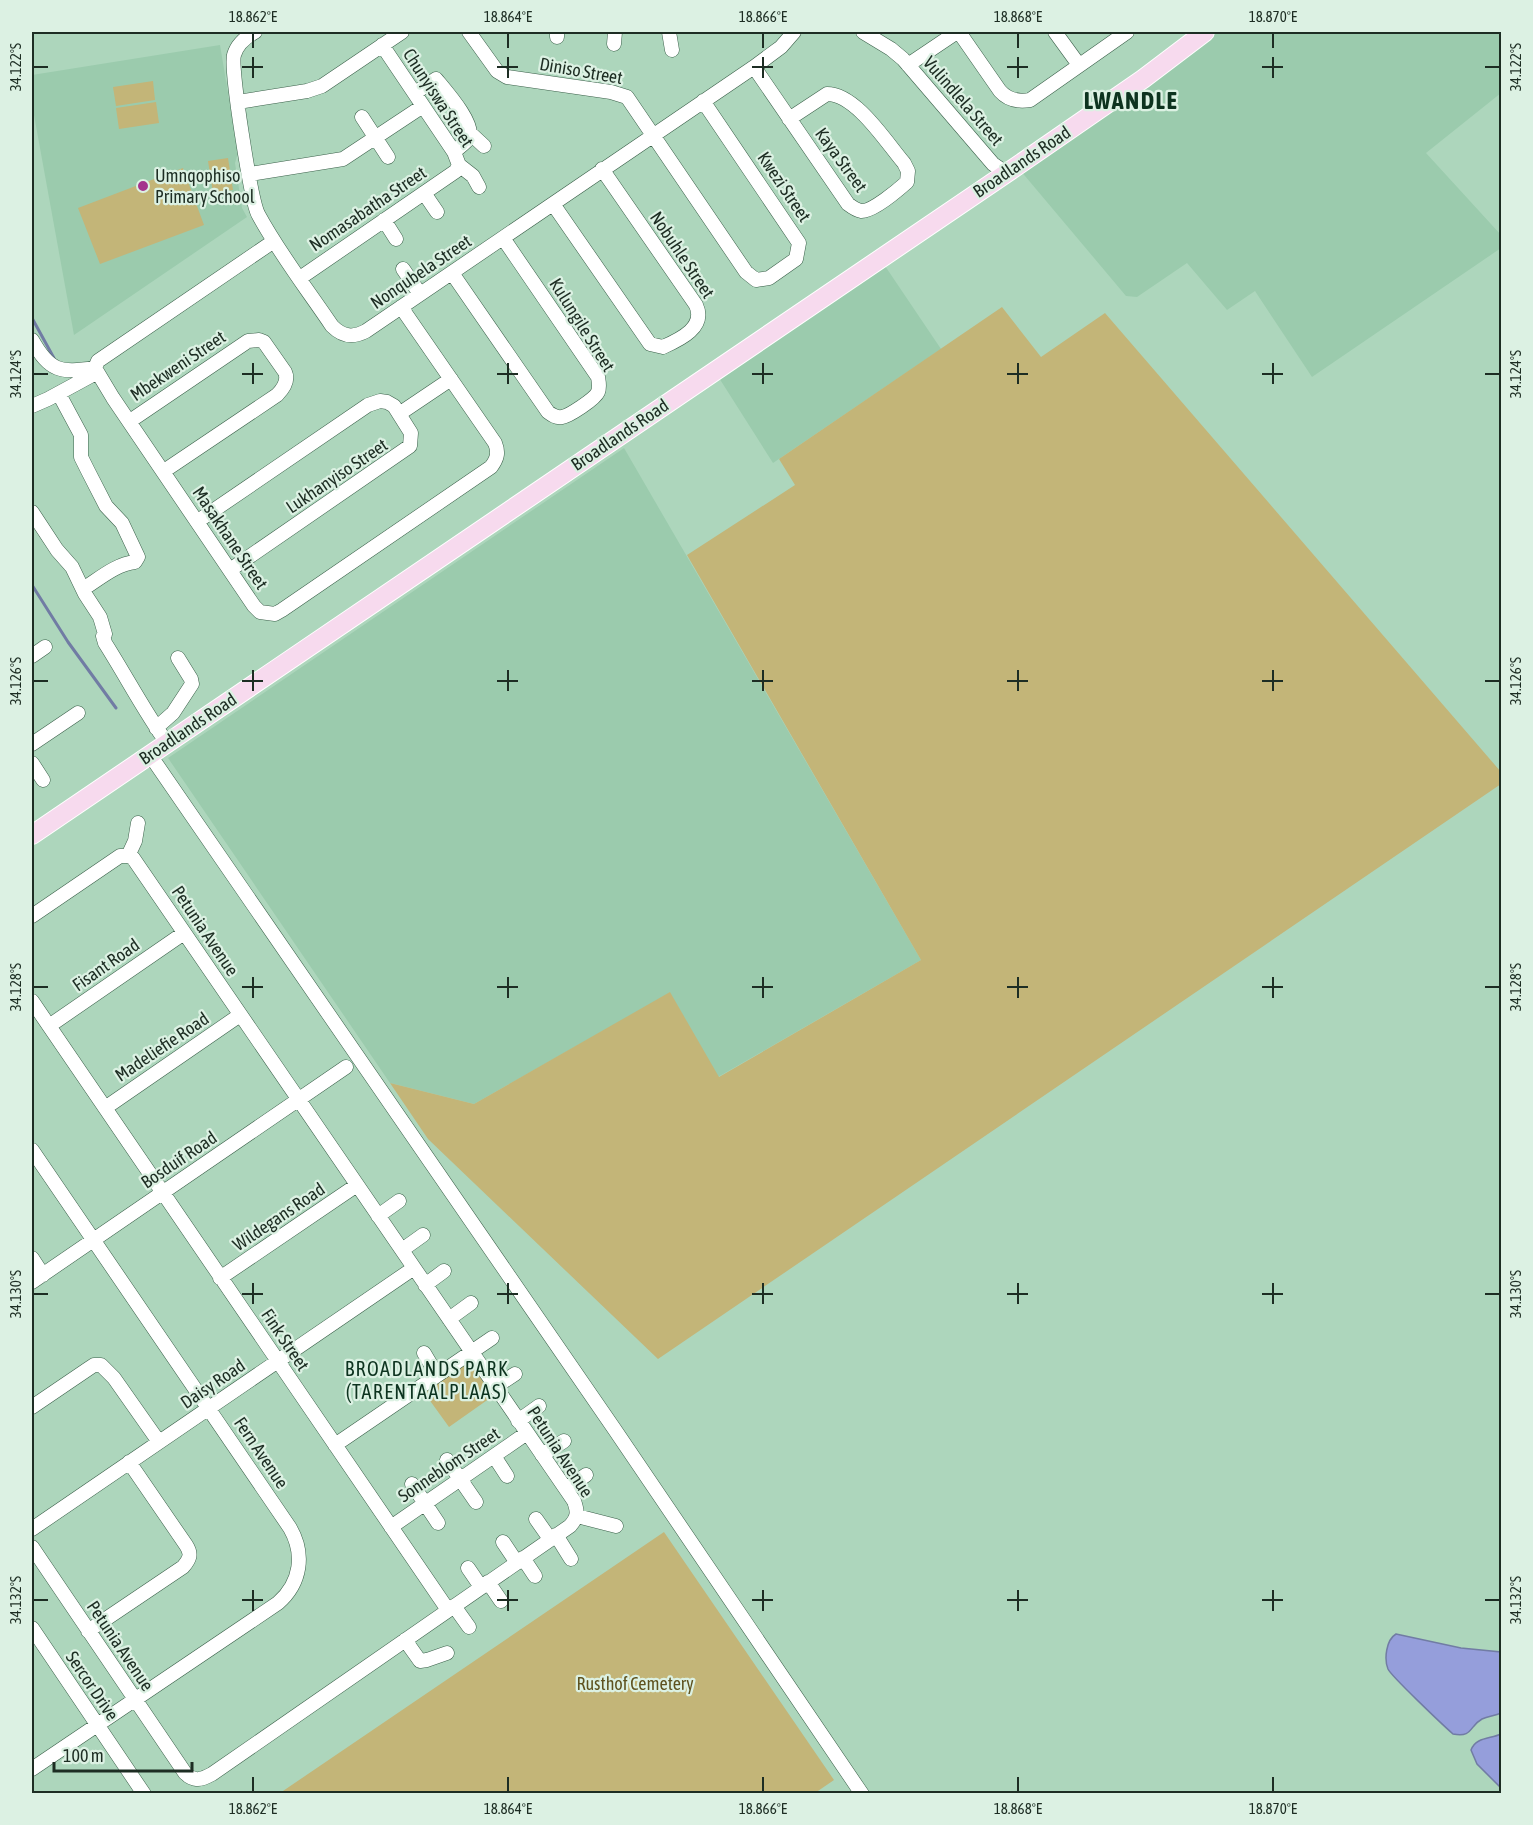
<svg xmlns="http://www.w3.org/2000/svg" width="1533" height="1825" font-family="'Asap Condensed',sans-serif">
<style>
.built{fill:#9bcbad}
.green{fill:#c3b578}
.water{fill:#959edb;stroke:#717ca4;stroke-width:1.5}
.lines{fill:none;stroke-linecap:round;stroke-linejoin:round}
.stream{stroke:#717ca4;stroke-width:3}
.minor-casing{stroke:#3b604a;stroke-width:15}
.major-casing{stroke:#fff;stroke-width:20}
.minor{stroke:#fff;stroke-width:14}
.major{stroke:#f7daee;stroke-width:18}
.ticks{fill:none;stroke:#1d2d23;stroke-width:2}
.poi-dot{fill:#a4328d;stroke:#dcf1e3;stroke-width:2}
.labels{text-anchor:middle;stroke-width:4.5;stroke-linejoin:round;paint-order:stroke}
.street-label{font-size:18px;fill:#1d2d23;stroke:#dcf1e3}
.poi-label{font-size:18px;fill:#1d2d23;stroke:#dcf1e3;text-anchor:start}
.park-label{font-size:18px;fill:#5e521f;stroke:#dcf1e3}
.neighbourhood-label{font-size:20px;letter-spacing:1.5px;fill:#0d331f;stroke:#dcf1e3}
.district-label{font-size:24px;font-weight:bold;letter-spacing:1.5px;fill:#0d331f;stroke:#dcf1e3}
.neatline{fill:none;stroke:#1d2d23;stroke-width:2}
.ticks-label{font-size:15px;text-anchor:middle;fill:#1d2d23}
</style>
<rect width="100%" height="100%" fill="#add6bc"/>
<path class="built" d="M1205 32H1501V93L1426 153 1501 235V248L1312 377 1255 291 1227 310 1187 263 1137 297 1126 296 1015 164Z
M220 45 238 153 235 163 242 208 247 217 74 335 32 104V75Z
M879 257 941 349 773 463 714 370Z
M624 448 921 960 718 1077 670 993 474 1104 390 1083 168 758Z"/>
<path class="green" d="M153 81 155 100 116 106 113 87Z
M156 102 159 123 119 129 116 108Z
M228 158 233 190 213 193 208 161Z
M183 168 204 225 100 264 78 208Z
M1002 307 1041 357 1105 313 1501 772V784L658 1359 428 1139 390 1083 474 1104 670 992 719 1077 921 960 687 555 795 485 779 459Z
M465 1362 471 1364 493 1396 449 1427 423 1391Z
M664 1532 834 1780 815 1793H280Z"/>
<path class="water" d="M1396 1634 1461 1648 1501 1652V1713C1495 1716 1489 1716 1482 1719 1469 1726 1473 1738 1453 1734 1444 1726 1391 1676 1388 1669 1384 1659 1386 1640 1396 1634Z
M1501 1734V1788L1477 1764 1471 1750C1476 1737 1490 1739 1501 1734Z"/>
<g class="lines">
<path class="stream" d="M32 318 55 360
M32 585 68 642 116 708"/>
<g class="minor-casing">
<path id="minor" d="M255 32C246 37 237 44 234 55 230 68 251 200 258 214 279 253 307 289 332 326 343 337 353 338 366 331L754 67 781 47 794 32
M469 32 497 71 507 77 611 92 627 97 746 272 756 280 769 278 796 259 799 243 703 101
M669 32 672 50
M863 32 891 49 903 59 993 164 1006 173
M959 32 1000 91C1008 100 1018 102 1030 100L1127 32
M1055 32 1079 65
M557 37V32
M614 44 615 32
M908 65 957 32
M754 67 848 204C852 207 856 210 861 211 872 212 898 190 907 182L908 171 904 163C886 142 856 94 827 94L789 119
M415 93 436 79C444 89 476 124 469 138 466 143 458 148 454 152
M238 102 307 91 322 86 402 32
M362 117 388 157
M470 133 484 146
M459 165 473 176 479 187
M250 174 343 159 423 106
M424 193 437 212
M553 204 650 344 663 347C681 339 706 327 696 305L602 169
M384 220 396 239
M274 241 98 361 95 368 113 398 254 606 260 612 275 614 282 610 491 467C497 459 499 453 495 443L401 307
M403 269 420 294
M452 273 548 412C552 415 556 418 562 417 569 416 595 399 598 392 600 387 599 383 598 377L503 238
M300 278 456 171 459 165 454 152 382 45
M32 340C50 372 60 373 95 368
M59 394 81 435V457L88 471 106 506 122 523 138 557 135 562C116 564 99 579 83 589
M32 406 48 399 96 373
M399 414 451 379
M130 421 248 341 259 340 264 342 285 372C289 381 283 389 277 395L164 471
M32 512 57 550 72 567 85 594 100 617 105 634 103 636 105 643C126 676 144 711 167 743
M198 521 368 405 380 401 387 402 394 406 411 433 410 446 230 570
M32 656 45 647
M156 728 173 713 192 684 191 679 178 658
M32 744 78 713
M150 755 615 1430 862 1794
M32 763 43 780
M128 856 135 841 138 823
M32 916 120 856H128L133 858 574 1501C578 1512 578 1517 570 1526L212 1774C201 1780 194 1782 185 1773L32 1547
M32 1001 448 1610
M49 1026 184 933
M105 1108 240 1015
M32 1150 290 1528C305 1554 301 1583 278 1603L32 1769
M378 1216 399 1201
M402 1250 423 1235
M32 1258 43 1275
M220 1278 357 1185
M32 1282 346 1067
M425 1285 444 1271
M449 1319 471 1303
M424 1353 437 1375
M495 1387 515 1374
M32 1407 88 1369 94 1365H101L114 1378 159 1442
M518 1421 539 1406
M335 1445 492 1338
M542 1455 564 1441
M494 1456 507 1476
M447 1460 476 1502
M412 1484 438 1523
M566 1489 586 1475
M577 1516 616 1526
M536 1519 550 1539
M391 1527 527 1433
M32 1529 414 1268
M556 1535 571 1559
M503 1542 517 1563
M523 1558 535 1576
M468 1568 481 1587
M488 1582 501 1601
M454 1606 469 1627
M32 1628 144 1794
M88 1631 183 1567C190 1559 192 1554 186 1545L129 1462
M405 1640 420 1661 427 1660 447 1653"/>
</g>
<g class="major-casing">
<path id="major" d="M32 835 1017 166 1143 79 1205 32"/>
</g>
<use href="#minor" class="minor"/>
<use href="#major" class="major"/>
</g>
<path class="ticks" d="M253 33V48M508 33V48M763 33V48M1018 33V48M1273 33V48M253 57V78M508 57V78M763 57V78M1018 57V78M1273 57V78M33 67H48M242 67H263M497 67H518M752 67H773M1007 67H1028M1262 67H1283M1485 67H1500M253 363V384M508 363V384M763 363V384M1018 363V384M1273 363V384M33 374H48M242 374H263M497 374H518M752 374H773M1007 374H1028M1262 374H1283M1485 374H1500M253 670V691M508 670V691M763 670V691M1018 670V691M1273 670V691M33 681H48M242 681H263M497 681H518M752 681H773M1007 681H1028M1262 681H1283M1485 681H1500M253 977V998M508 977V998M763 977V998M1018 977V998M1273 977V998M33 987H48M242 987H263M497 987H518M752 987H773M1007 987H1028M1262 987H1283M1485 987H1500M253 1283V1304M508 1283V1304M763 1283V1304M1018 1283V1304M1273 1283V1304M33 1294H48M242 1294H263M497 1294H518M752 1294H773M1007 1294H1028M1262 1294H1283M1485 1294H1500M253 1590V1611M508 1590V1611M763 1590V1611M1018 1590V1611M1273 1590V1611M33 1600H48M242 1600H263M497 1600H518M752 1600H773M1007 1600H1028M1262 1600H1283M1485 1600H1500M253 1777V1792M508 1777V1792M763 1777V1792M1018 1777V1792M1273 1777V1792"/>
<circle class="poi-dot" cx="143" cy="186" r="6"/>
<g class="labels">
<g class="street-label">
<text transform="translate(581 71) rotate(10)" y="6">Diniso Street</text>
<text transform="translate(438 98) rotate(57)" y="6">Chunyiswa Street</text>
<text transform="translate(963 101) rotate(49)" y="6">Vulindlela Street</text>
<text transform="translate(841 160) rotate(54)" y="6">Kaya Street</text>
<text transform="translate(1022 162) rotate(-34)" y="6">Broadlands Road</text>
<text transform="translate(784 187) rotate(56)" y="6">Kwezi Street</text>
<text transform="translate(368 209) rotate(-34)" y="6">Nomasabatha Street</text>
<text transform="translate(682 255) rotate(56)" y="6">Nobuhle Street</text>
<text transform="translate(421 272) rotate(-34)" y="6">Nonqubela Street</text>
<text transform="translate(582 325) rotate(58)" y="6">Kulungile Street</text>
<text transform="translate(178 366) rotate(-34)" y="6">Mbekweni Street</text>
<text transform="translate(620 435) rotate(-34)" y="6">Broadlands Road</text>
<text transform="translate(337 476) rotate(-34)" y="6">Lukhanyiso Street</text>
<text transform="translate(230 538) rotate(56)" y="6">Masakhane Street</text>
<text transform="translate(188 729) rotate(-34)" y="6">Broadlands Road</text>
<text transform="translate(205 931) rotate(56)" y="6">Petunia Avenue</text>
<text transform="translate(106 965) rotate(-35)" y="6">Fisant Road</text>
<text transform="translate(162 1047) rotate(-34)" y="6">Madeliefie Road</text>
<text transform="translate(179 1160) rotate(-34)" y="6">Bosduif Road</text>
<text transform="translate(279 1217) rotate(-34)" y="6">Wildegans Road</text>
<text transform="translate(285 1340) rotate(56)" y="6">Fink Street</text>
<text transform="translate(213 1384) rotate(-34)" y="6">Daisy Road</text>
<text transform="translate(560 1452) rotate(57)" y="6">Petunia Avenue</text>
<text transform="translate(261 1453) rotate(56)" y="6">Fern Avenue</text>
<text transform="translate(449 1465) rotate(-34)" y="6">Sonneblom Street</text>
<text transform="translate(120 1646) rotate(56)" y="6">Petunia Avenue</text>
<text transform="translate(92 1686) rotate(56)" y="6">Sercor Drive</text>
</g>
<g class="poi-label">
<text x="155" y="182">Umnqophiso<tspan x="155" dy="21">Primary School</tspan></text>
</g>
<g class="park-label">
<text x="635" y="1690">Rusthof Cemetery</text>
</g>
<g class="neighbourhood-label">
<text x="427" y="1376">BROADLANDS PARK<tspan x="427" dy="23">(TARENTAALPLAAS)</tspan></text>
</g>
<g class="district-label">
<text x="1131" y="109">LWANDLE</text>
</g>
</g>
<rect width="1533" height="1825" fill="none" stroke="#dcf1e3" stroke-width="66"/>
<path d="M54 1762v9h138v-9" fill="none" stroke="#1d2d23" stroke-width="3"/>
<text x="63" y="1762" font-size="18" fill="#1d2d23" stroke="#dcf1e3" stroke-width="4.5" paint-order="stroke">100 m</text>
<rect x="33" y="33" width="1467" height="1759" class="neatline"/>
<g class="ticks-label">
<text x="253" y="22">18.862°E</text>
<text x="508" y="22">18.864°E</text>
<text x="763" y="22">18.866°E</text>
<text x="1018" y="22">18.868°E</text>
<text x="1273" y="22">18.870°E</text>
<text transform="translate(16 67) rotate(-90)" y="5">34.122°S</text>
<text transform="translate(1516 67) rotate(-90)" y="5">34.122°S</text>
<text transform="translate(16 374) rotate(-90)" y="5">34.124°S</text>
<text transform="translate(1516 374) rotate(-90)" y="5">34.124°S</text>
<text transform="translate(16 681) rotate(-90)" y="5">34.126°S</text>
<text transform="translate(1516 681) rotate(-90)" y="5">34.126°S</text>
<text transform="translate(16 987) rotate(-90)" y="5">34.128°S</text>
<text transform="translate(1516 987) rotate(-90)" y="5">34.128°S</text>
<text transform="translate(16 1294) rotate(-90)" y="5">34.130°S</text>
<text transform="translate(1516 1294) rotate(-90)" y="5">34.130°S</text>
<text transform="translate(16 1600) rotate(-90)" y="5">34.132°S</text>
<text transform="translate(1516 1600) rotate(-90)" y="5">34.132°S</text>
<text x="253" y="1814">18.862°E</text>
<text x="508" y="1814">18.864°E</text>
<text x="763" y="1814">18.866°E</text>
<text x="1018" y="1814">18.868°E</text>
<text x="1273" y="1814">18.870°E</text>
</g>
</svg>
